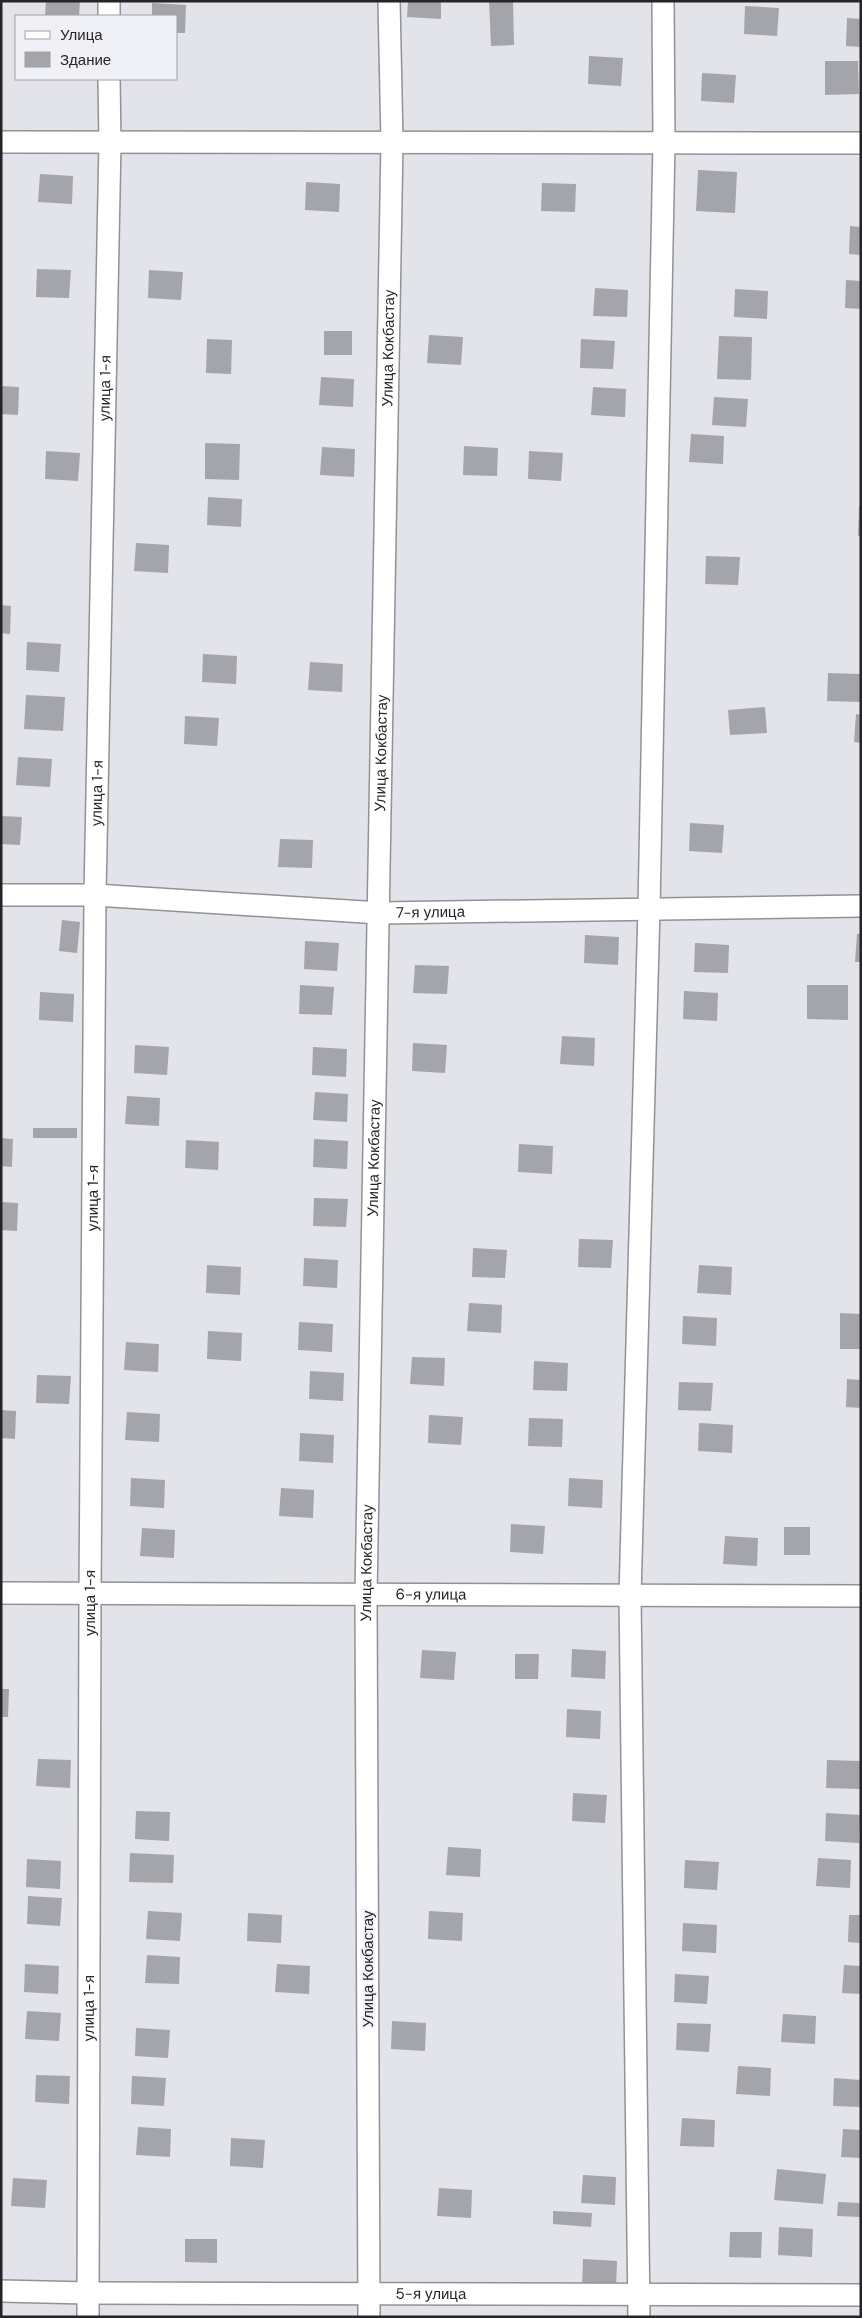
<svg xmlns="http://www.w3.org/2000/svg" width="862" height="2318" font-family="'DM Sans',sans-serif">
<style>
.building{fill:#a4a5aa}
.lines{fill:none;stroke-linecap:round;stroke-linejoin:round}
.street-casing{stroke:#919297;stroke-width:24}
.street{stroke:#fff;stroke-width:21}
.labels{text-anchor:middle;stroke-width:4;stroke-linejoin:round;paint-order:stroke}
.street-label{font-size:15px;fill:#252527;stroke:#f0f1f7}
</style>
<rect width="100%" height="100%" fill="#e3e3ea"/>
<path class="building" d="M46 1H80L79 16H45Z
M408 1H441V19L407 17Z
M489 1H513L514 45 491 46Z
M152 3 186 5 185 33H176V16H152Z
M745 6 779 8 777 36 744 34Z
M847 18 861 19V47L846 46Z
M589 56 623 58 621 86 588 84Z
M825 61H858L859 94 825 95Z
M702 73 736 75 734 103 701 101Z
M698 170 737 172 735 213 696 211Z
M40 174 73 176 72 204 38 202Z
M306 182 340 184 339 212 305 210Z
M542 183 576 184 575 212 541 211Z
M850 226 861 227V255L849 254Z
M37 269 71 270 69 298 36 297Z
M149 270 183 272 181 300 148 298Z
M846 280 861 281V309L845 308Z
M595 288 628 290 627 317 593 316Z
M735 289 768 291 767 319 734 317Z
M324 331H352V355H324Z
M429 335 463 337 461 365 427 363Z
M719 336 752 337 751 380 717 379Z
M207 339 232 340 231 374 206 373Z
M581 339 615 341 613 369 580 368Z
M321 377 354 379 353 407 319 405Z
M1 386 19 387 18 415 1 414Z
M593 387 626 389 625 417 591 415Z
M714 397 748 399 746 427 712 425Z
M691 434 724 436 723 464 689 462Z
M205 443 240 444 239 480 205 479Z
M464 446 498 448 497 476 463 475Z
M322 447 355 449 354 477 320 475Z
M46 451 80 453 78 481 45 479Z
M529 451 563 453 561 481 528 479Z
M208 497 242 499 241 527 207 525Z
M859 506H861V536H858Z
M136 543 169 545 168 573 134 571Z
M706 556 740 557 738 585 705 584Z
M1 605 11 606 10 634 1 633Z
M27 642 61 644 59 672 26 670Z
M203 654 237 656 236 684 202 682Z
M310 662 343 664 342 692 308 690Z
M828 673 861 674 860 702 827 701Z
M26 695 65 697 63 731 24 729Z
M765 707 767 733 730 735 728 710Z
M856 714 861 715V743L854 742Z
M185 716 219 718 217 746 184 744Z
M18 757 52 759 50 787 16 785Z
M1 816 22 817 20 845 1 844Z
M690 823 724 825 722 853 689 851Z
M280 839 313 840 312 868 278 867Z
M62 920 80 922 77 953 59 951Z
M857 934H861V962H855Z
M585 935 619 937 618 965 584 963Z
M305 941 339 943 337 971 304 969Z
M695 943 729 945 728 973 694 972Z
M415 965 449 966 447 994 413 993Z
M300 985 334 987 332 1015 299 1014Z
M807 985H848V1020L807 1019Z
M684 991 718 993 717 1021 683 1019Z
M40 992 74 994 73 1022 39 1020Z
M562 1036 595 1038 594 1066 560 1064Z
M413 1043 447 1045 445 1073 412 1071Z
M135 1045 169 1047 167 1075 134 1073Z
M313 1047 347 1049 346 1077 312 1075Z
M315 1092 348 1094 347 1122 313 1120Z
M127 1096 160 1098 159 1126 125 1124Z
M33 1128H77V1138H33Z
M1 1138 13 1139 12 1167 1 1166Z
M314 1139 348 1141 347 1169 313 1167Z
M186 1140 219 1142 218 1170 185 1168Z
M519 1144 553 1146 552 1174 518 1172Z
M314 1198 348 1199 346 1227 313 1226Z
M1 1202 18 1203 17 1231 1 1230Z
M579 1239 613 1240 611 1268 578 1267Z
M473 1248 507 1250 505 1278 472 1277Z
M304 1258 338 1260 337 1288 303 1286Z
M207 1265 241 1267 240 1295 206 1293Z
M699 1265 732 1267 731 1295 697 1293Z
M469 1303 502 1305 501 1333 467 1331Z
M840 1313 861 1314V1349H840Z
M683 1316 717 1318 716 1346 682 1344Z
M299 1322 333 1324 332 1352 298 1350Z
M208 1331 242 1333 241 1361 207 1359Z
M126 1342 159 1344 158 1372 124 1370Z
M412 1357 445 1358 444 1386 410 1384Z
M534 1361 568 1363 567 1391 533 1390Z
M310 1371 344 1373 343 1401 309 1399Z
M37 1375 71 1376 69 1404 36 1403Z
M847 1379 861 1380V1408L846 1407Z
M679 1382 713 1383 711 1411 678 1410Z
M1 1410 16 1411 15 1439 1 1438Z
M127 1412 160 1414 159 1442 125 1440Z
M429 1415 463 1417 461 1445 428 1443Z
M529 1418 563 1419 562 1447 528 1446Z
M699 1423 733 1425 732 1453 698 1451Z
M300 1433 334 1435 333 1463 299 1461Z
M131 1478 165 1480 164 1508 130 1506Z
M569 1478 603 1480 602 1508 568 1506Z
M281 1488 314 1490 313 1518 279 1516Z
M511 1524 545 1526 543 1554 510 1552Z
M784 1527H810V1555H784Z
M142 1528 175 1530 174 1558 140 1556Z
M725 1536 758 1538 757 1566 723 1564Z
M572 1649 606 1651 605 1679 571 1677Z
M422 1650 456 1652 454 1680 420 1678Z
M515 1654H539L538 1679H515Z
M1 1689H9L8 1717H1Z
M567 1709 601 1711 600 1739 566 1737Z
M38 1759 71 1760 70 1788 36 1786Z
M827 1760 861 1761 860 1789 826 1788Z
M573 1793 607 1795 605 1823 572 1821Z
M136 1811 170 1812 169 1841 135 1839Z
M826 1813 860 1815 859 1843 825 1841Z
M448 1847 481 1849 480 1877 446 1875Z
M130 1853 174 1855 173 1883 129 1882Z
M818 1858 851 1860 850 1888 816 1886Z
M27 1859 61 1861 60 1889 26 1887Z
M685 1860 719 1862 717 1890 684 1888Z
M28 1896 62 1898 60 1926 27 1924Z
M148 1911 182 1913 180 1941 146 1939Z
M429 1911 463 1913 462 1941 428 1939Z
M248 1913 282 1915 281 1943 247 1941Z
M849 1915H861V1943L848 1942Z
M683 1923 717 1925 716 1953 682 1951Z
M147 1955 180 1957 179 1984 145 1983Z
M25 1964 59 1966 58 1994 24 1992Z
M277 1964 310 1966 309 1994 275 1992Z
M844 1965 861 1966V1994L842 1993Z
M675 1974 709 1976 707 2004 674 2002Z
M27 2011 61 2013 59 2041 25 2039Z
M783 2014 816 2016 815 2044 781 2042Z
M392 2021 426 2023 425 2051 391 2049Z
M677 2023 711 2024 709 2052 676 2050Z
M136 2028 170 2030 168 2058 135 2056Z
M738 2066 771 2068 770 2096 736 2094Z
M36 2075 70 2076 69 2104 35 2102Z
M132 2076 166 2078 164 2106 131 2104Z
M834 2078 861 2080V2107L833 2106Z
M682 2118 715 2120 714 2147 680 2146Z
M138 2127 171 2129 170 2157 136 2155Z
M843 2129 861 2130V2158L841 2157Z
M231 2138 265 2140 263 2168 230 2166Z
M777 2169 826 2174 823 2204 774 2200Z
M583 2175 616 2177 615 2205 581 2203Z
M13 2178 47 2180 45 2208 11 2206Z
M439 2188 472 2190 471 2218 437 2216Z
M838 2202 861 2203V2217L837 2216Z
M553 2211 592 2213 591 2227 553 2224Z
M779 2227 813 2229 812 2257 778 2255Z
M730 2232H762L761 2258 729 2257Z
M185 2239H217V2263L185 2262Z
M583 2259 617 2261 616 2289 582 2287Z"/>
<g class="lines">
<g class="street-casing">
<g id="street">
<path d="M109 1V16"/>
<path d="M1 142 861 143"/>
<path id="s1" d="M1 895H95L380 913 861 906"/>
<path id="s2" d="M1 1593 861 1596"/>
<path id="s3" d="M1 2291 88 2293 861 2295"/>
<path id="s4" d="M88 2317 90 1595 95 895 110 142 109 79"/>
<path id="s5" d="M369 2317 366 1595 392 142 389 1"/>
<path d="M639 2317 630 1596 649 909 664 142 663 1"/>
</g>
</g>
<use href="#street" class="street"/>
</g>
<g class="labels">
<g class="street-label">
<text dy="5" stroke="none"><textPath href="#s5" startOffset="1969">Улица Кокбастау</textPath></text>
<text dy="5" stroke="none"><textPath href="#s4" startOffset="1929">улица 1-я</textPath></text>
<text dy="5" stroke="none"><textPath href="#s5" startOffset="1564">Улица Кокбастау</textPath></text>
<text dy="5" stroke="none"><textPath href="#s4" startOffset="1524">улица 1-я</textPath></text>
<text dy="5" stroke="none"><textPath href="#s1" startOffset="430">7-я улица</textPath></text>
<text dy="5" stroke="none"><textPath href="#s5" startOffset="1159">Улица Кокбастау</textPath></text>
<text dy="5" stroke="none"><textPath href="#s4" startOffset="1119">улица 1-я</textPath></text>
<text dy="5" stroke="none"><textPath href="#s5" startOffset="754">Улица Кокбастау</textPath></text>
<text dy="5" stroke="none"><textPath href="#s2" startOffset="430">6-я улица</textPath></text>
<text dy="5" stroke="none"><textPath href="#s4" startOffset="714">улица 1-я</textPath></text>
<text transform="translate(368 1969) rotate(-90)" y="5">Улица Кокбастау</text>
<text dy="5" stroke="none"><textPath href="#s4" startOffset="309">улица 1-я</textPath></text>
<text dy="5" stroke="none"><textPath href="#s3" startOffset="430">5-я улица</textPath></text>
</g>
</g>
<rect width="862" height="2318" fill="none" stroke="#252527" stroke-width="5"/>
<rect x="15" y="15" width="162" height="65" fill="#f0f1f7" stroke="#9f9fa4"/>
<rect x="25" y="31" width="25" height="8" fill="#ffffff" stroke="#9f9fa4"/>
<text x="60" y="40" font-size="15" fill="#252527">Улица</text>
<rect x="25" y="52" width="25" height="15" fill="#a4a5aa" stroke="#9f9fa4"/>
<text x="60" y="65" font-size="15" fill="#252527">Здание</text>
</svg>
